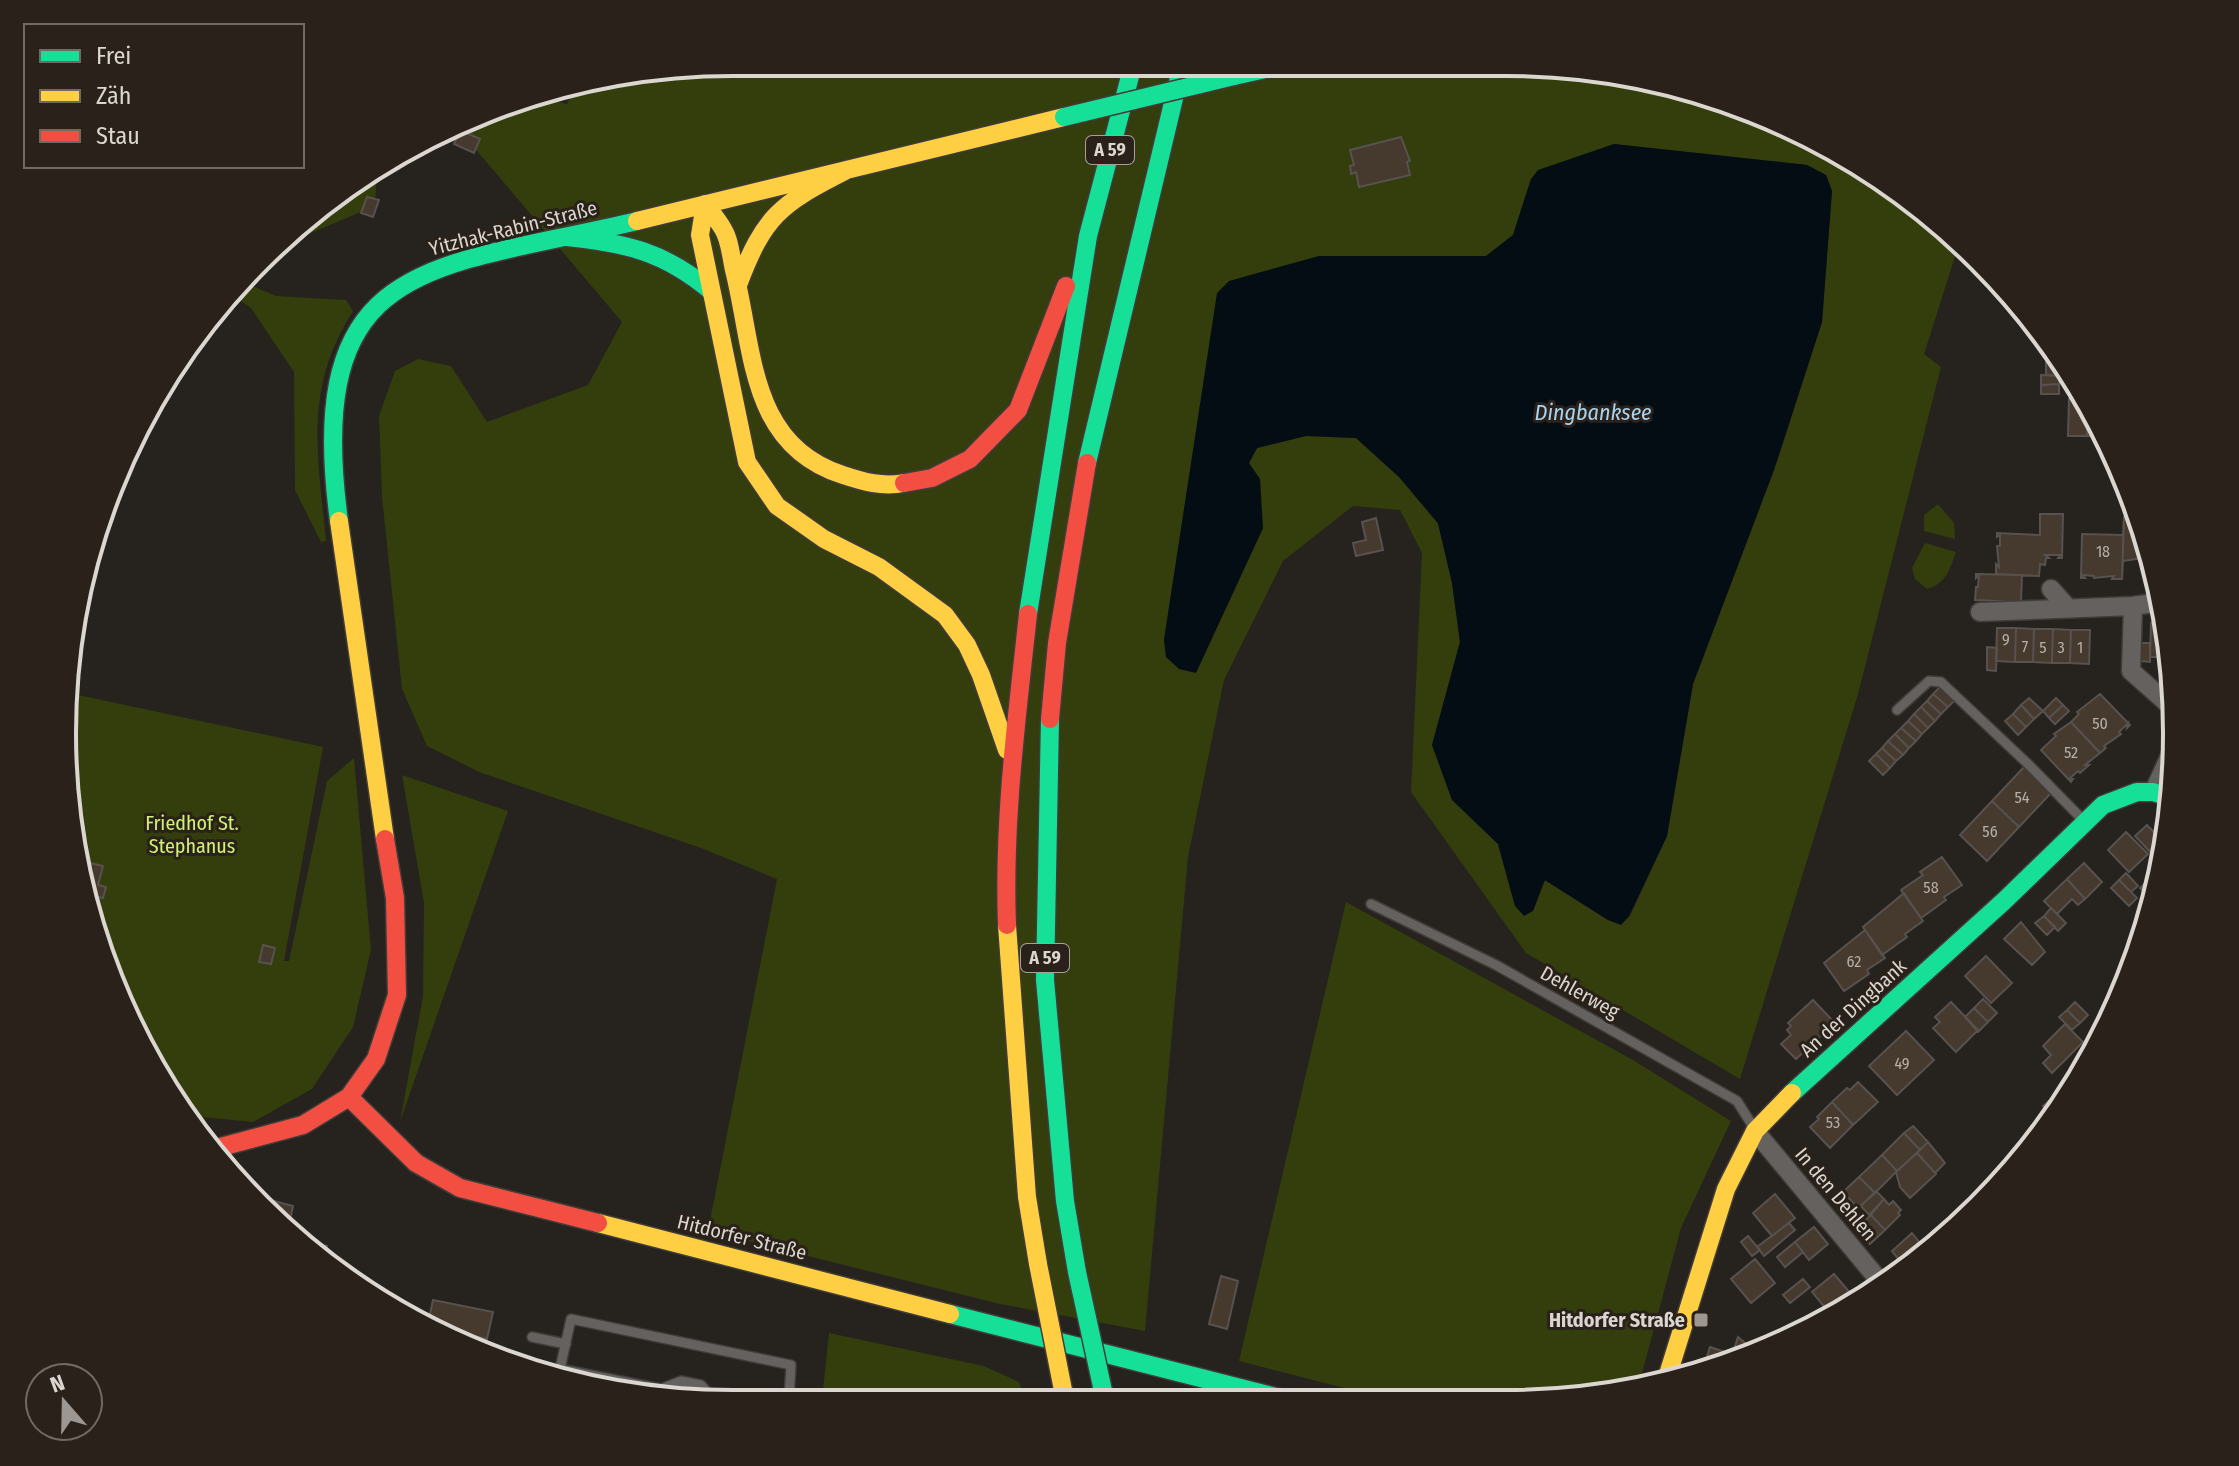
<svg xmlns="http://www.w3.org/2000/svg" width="2239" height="1466" font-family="'Fira Sans Condensed',sans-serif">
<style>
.green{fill:#333e0c;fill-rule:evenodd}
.water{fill:#040d14}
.building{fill:#46392d;stroke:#57524f;stroke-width:2}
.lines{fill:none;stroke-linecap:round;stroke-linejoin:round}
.lane-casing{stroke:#403c39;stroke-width:12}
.street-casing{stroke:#403c39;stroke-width:21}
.fast-casing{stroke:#403c39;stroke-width:21}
.slow-casing{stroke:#403c39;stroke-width:21}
.jam-casing{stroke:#403c39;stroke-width:21}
.lane{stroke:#65615e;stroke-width:9}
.street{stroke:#65615e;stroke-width:18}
.fast{stroke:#16e098;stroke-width:18}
.slow{stroke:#ffcf43;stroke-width:18}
.jam{stroke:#f24e42;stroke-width:18}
.fast-bridge-casing{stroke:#403c39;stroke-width:21;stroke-linecap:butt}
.slow-bridge-casing{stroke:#403c39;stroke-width:21;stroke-linecap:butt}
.fast-bridge{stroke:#16e098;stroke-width:18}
.slow-bridge{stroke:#ffcf43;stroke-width:18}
.poi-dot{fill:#9c9792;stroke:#2a221a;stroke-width:3}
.labels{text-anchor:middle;stroke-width:6;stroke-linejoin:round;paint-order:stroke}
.number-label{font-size:16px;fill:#b6afa8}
.shield{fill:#2a221a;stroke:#a7a09a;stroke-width:2}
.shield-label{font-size:18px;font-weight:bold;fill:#dcd6d1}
.street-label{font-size:20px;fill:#dcd6d1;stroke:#2a221a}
.park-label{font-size:20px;fill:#d0f173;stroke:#2a221a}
.poi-label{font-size:20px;font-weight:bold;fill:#dcd6d1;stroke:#2a221a;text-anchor:end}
.water-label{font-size:22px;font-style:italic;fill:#a7d4f2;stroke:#2a221a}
.rim{fill:none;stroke:#dcd6d1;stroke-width:4}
</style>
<rect width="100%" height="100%" fill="#26221e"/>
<path class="green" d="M733 62H767L766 77 879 63 1594 68 1802 131 1948 228 1960 241 1924 354 1941 367 1858 694 1740 1079 1526 953 1411 792 1422 553 1400 510 1353 506 1283 561 1224 680 1188 857 1145 1331 1000 1304 708 1231 777 879 701 848 479 772 427 746 402 689 382 497 379 416 395 371 418 359 451 366 487 422 588 385 622 322 461 132 452 130 518 97 533 95 567 104 574 88ZM1614 144 1807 165 1826 175 1832 191 1822 322 1774 470 1693 684 1667 836 1630 916 1621 924 1608 920 1544 880 1533 911 1515 906 1498 844 1452 799 1432 745 1460 642 1452 583 1438 524 1399 477 1356 438 1306 436 1257 448 1249 463 1263 528 1196 672 1166 657 1164 640 1214 317 1433 257 1486 256 1513 235 1531 179Z
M377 167 375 206 297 239 293 238 360 175Z
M245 283 276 296 346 300 353 311C303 390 318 454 326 541L321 542 295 490 294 372 251 308 232 295Z
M1938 504 1954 523 1955 539 1924 531V515Z
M1925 543 1956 552C1950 569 1946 584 1927 589L1915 579 1912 568Z
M64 692 323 747 284 961H289L327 781 354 758 371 950 353 1027 312 1089 253 1122 191 1116 152 1069 85 906Z
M402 775 508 811 400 1122 423 996 424 903Z
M1346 902 1633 1060 1731 1121 1681 1228 1638 1388 1549 1403 1399 1402 1239 1361Z
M829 1333 984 1366 1019 1382 1025 1400 822 1399Z"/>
<path class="water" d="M1614 144 1807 165 1826 175 1832 191 1822 322 1774 470 1693 684 1667 836 1629 916 1621 925 1608 920 1545 880 1533 911 1524 916 1515 906 1498 844 1452 800 1432 745 1460 642 1452 583 1438 523 1399 477 1356 438 1306 436 1257 448 1249 463 1260 479 1263 528 1196 673 1179 669 1166 657 1164 640 1217 293 1229 281 1319 256H1486L1513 235 1531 179 1538 170Z"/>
<path class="building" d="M460 130 480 139 474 153 454 144Z
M1401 137 1410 161 1407 162 1410 175 1359 187 1356 172 1351 174 1350 166 1354 165 1350 150Z
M367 197 379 200 373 217 361 213Z
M2046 357H2058L2070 376 2046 375Z
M2041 375 2060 376 2059 384 2041 385Z
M2059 384V394H2041V385Z
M2069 399H2085L2087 403V436H2068Z
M2087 403 2106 433V436H2087Z
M2040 514H2063L2062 558H2058L2060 555H2045L2049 558H2046L2045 565 2040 564 2039 576 1996 574V564L1999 567 1997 546H2000V535L1997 537V533L2040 535Z
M2124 517 2122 579H2112L2114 576 2094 578V576L2082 575 2085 578H2081L2082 534 2123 535Z
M2124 517H2138L2154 559 2151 561H2142V558L2123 561 2122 579Z
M1376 518 1383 550 1356 556 1353 543 1366 540 1362 522Z
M1976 574 2022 575 2021 602 1975 600 1976 587H1978L1979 575 1976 578Z
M2151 623 2165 625 2169 657H2150Z
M1997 628H2016L2015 662 1996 661Z
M2016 628 2034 629 2033 662H2015Z
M2034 629H2053L2052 663 2033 662Z
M2053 629 2071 630 2070 663H2052Z
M2071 630H2090L2089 664 2070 663Z
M2141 643H2150V662L2141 661Z
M1987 647 1997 648 1996 671 1987 670Z
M1940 687 1954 701 1948 707 1933 694Z
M1933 694 1948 707 1941 714 1927 701Z
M2100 694 2130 725 2127 728 2128 723 2119 732 2121 734 2104 746 2106 748 2100 753 2071 722 2079 714 2077 712Z
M2029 698 2043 711 2034 719 2021 705Z
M2056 698 2063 705 2049 718 2043 711Z
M1927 701 1941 714 1935 721 1921 707Z
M2021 705 2034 719 2026 727 2013 714Z
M2063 705 2069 711 2055 724 2049 718Z
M1921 707 1935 721 1928 728 1914 714Z
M1914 714 1928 728 1922 734 1908 721Z
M2013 714 2026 727 2018 735 2005 721Z
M1908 721 1922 734 1916 741 1901 728Z
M2071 722 2100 753 2085 765H2089L2080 773 2078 771 2069 779H2073L2071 782 2041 750 2056 736 2054 734Z
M1901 728 1916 741 1909 748 1895 734Z
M1895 734 1909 748 1903 755 1888 741Z
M1888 741 1903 755 1896 761 1882 748Z
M1882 748 1896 761 1890 768 1876 754Z
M1876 754 1890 768 1883 775 1869 761Z
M2024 767 2051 793 2019 827 1992 801Z
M1992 801 2019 827 1987 861 1960 835Z
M2147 825 2165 844 2153 855 2135 836Z
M2126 832 2148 854 2129 872 2108 850Z
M1942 857 1962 885 1944 897 1946 900 1921 918 1901 890 1923 875 1920 872Z
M81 861 103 866 98 885 106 887 103 898 94 896 89 917 85 906Z
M2084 863 2102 882 2085 899 2067 879Z
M2160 869 2153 901 2140 888Z
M2126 873 2138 886 2131 892 2119 880Z
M2067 879 2085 899 2078 905 2072 899 2057 914 2044 901Z
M2119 880 2137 898 2129 906 2111 888Z
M1904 893 1923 921 1905 934 1907 937 1882 955 1863 927Z
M2051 908 2066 923 2058 931 2044 916Z
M2044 916 2055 927 2047 935 2035 923Z
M2021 922 2045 952 2032 965 2004 939Z
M1865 930 1885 958 1867 970 1869 974 1844 991 1824 963Z
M263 945 275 948 271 964 259 962Z
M1986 956 2012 983 1991 1003 1965 976Z
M1983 999 1997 1013 1988 1022 1974 1008Z
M1813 1000 1835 1023 1796 1059 1781 1044 1791 1035 1787 1030 1791 1026 1788 1023Z
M1951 1002 1978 1030 1956 1052 1933 1028 1940 1022 1935 1017Z
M2075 1002 2088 1015 2080 1023 2067 1010Z
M1974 1008 1988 1022 1978 1032 1965 1017Z
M2067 1010 2080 1023 2072 1030 2059 1017Z
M2065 1024 2083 1042 2052 1073 2043 1063 2051 1055 2043 1046Z
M1906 1031 1934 1060 1897 1095 1869 1066Z
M1858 1082 1878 1102 1853 1125 1832 1102 1847 1088 1850 1090Z
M2064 1087 2069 1093 2053 1117 2043 1106Z
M1832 1102 1853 1125 1830 1148 1810 1127 1819 1119 1817 1117Z
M1913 1126 1928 1142 1920 1150 1904 1133Z
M1904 1133 1920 1150 1897 1171 1882 1155Z
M1928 1142 1945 1163 1935 1173 1917 1153Z
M1917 1153 1936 1174 1910 1198 1900 1187 1896 1172Z
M1882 1155 1897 1171 1875 1193 1859 1177Z
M1859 1177 1875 1193 1858 1208 1843 1192Z
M1876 1191 1884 1199 1870 1216 1861 1206Z
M1775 1194 1795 1218 1772 1236 1753 1213Z
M1884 1199 1889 1205 1893 1201 1901 1210 1898 1213 1900 1215 1885 1230 1870 1214Z
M274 1201 293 1206 289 1225 279 1223 271 1214Z
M1871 1215 1885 1230 1870 1244 1856 1229Z
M1789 1223 1795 1230 1764 1256 1757 1247Z
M1814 1227 1828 1244 1809 1260 1795 1242Z
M1912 1233 1928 1253 1907 1270 1892 1251Z
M1748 1236 1760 1250 1752 1256 1741 1242Z
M291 1238 327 1246 324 1259Z
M1795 1242 1803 1252 1785 1267 1777 1257Z
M1755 1259 1775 1283 1751 1303 1731 1279Z
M1834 1274 1857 1301 1832 1316 1812 1292Z
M1221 1276 1238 1281 1227 1329 1209 1324Z
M1803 1279 1810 1287 1790 1303 1783 1295Z
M433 1300 493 1312 487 1339 466 1334 464 1345 428 1323Z
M1738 1337 1756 1352 1744 1357 1734 1349Z
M1710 1347 1734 1355 1731 1362 1702 1373Z"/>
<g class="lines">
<g class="lane-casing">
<path id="lane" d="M1897 710 1929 681 1941 682 2028 764 2084 821
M1371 904 1496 965 1737 1101 1754 1128
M532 1337 566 1344
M713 1399 701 1385 681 1381 661 1389 560 1369 571 1319 791 1365 789 1399"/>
</g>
<g class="street-casing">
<path id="street" d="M2051 589 2067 607
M2133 606 2161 602
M1980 612 2133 606 2131 671 2175 710
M2154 791 2174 747
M1755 1131 1883 1285"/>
</g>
<g class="fast-casing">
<path id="fast" d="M1234 76 1279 66
M567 237C626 243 665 252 711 291
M1087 463 1182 65
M339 521C303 255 432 270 637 221
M1028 614 1088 236 1133 65
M1050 719 1045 980 1065 1201 1077 1272
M1792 1093 2004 901 2103 805 2137 792H2153L2172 798
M950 1314 1291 1401"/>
</g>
<g class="slow-casing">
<path id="slow" d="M705 204C711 212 718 220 723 229 730 240 731 257 734 270 754 350 749 445 843 475 864 482 882 487 904 483
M705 204 700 235 747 462 777 506 824 539 879 567 945 615 967 645 981 675 1007 750
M637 221 1064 117
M738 285C764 216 780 204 845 171
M339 521 385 839
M1007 925 1027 1197 1038 1264
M598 1223 950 1314
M1665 1384 1726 1189 1755 1131 1792 1093"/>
</g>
<g class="jam-casing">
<path id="jam" d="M904 483 932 478 970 459 1018 410 1066 286
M1050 719 1057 643 1087 463
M1007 925C1003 820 1017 717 1028 614
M349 1097 416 1163 460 1188 598 1223
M217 1148 303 1125 349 1097 376 1059 397 995 395 898 385 839"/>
</g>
<use href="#lane" class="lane"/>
<use href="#street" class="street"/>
<use href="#fast" class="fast"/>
<use href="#slow" class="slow"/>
<use href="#jam" class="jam"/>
<g class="fast-bridge-casing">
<path id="fast-bridge" d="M1064 117 1234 76
M1077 1272 1105 1400"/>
</g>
<g class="slow-bridge-casing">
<path id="slow-bridge" d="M1038 1264 1065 1400"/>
</g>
<use href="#fast-bridge" class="fast-bridge"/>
<use href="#slow-bridge" class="slow-bridge"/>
</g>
<rect class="poi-dot" x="1693" y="1312" width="16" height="16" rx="4"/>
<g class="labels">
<g class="number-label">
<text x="2103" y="557">18</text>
<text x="2006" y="645">9</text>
<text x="2025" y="652">7</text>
<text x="2043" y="653">5</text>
<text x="2061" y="653">3</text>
<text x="2080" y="653">1</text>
<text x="2100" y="729">50</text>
<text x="2071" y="758">52</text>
<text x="2022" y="803">54</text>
<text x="1990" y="837">56</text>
<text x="1931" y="893">58</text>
<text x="1854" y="967">62</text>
<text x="1902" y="1069">49</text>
<text x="1833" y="1128">53</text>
</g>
<g class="shield">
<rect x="1086" y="136" width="48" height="28" rx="6"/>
<rect x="1021" y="944" width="48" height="28" rx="6"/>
</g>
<g class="shield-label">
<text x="1110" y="156">A 59</text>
<text x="1045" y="964">A 59</text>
</g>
<g class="street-label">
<text transform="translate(513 228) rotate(-14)" y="7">Yitzhak-Rabin-Straße</text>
<text transform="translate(1580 992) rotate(29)" y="7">Dehlerweg</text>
<text transform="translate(1853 1008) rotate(-42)" y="7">An der Dingbank</text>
<text transform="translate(1836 1194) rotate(50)" y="7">In den Dehlen</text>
<text transform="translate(742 1237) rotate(14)" y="7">Hitdorfer Straße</text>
</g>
<g class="park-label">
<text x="192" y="830">Friedhof St.<tspan x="192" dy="23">Stephanus</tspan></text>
</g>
<g class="poi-label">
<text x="1685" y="1327">Hitdorfer Straße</text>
</g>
<g class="water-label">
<text x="1593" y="420">Dingbanksee</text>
</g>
</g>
<path d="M0 0H2239V1466H0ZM733 76H1506A657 657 0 0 1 2163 733V733A657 657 0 0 1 1506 1390H733A657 657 0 0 1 76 733V733A657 657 0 0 1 733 76Z" fill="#2a221a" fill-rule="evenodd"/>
<path class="rim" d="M733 76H1506A657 657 0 0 1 2163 733V733A657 657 0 0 1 1506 1390H733A657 657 0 0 1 76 733V733A657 657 0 0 1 733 76Z"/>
<rect x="24" y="24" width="280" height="144" fill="#2a221a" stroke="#716a63" stroke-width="2"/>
<rect x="40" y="50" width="40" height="12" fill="#16e098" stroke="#716a63" stroke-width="2"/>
<text x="96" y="64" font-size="24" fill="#dcd6d1">Frei</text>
<rect x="40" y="90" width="40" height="12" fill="#ffcf43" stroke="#716a63" stroke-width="2"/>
<text x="96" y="104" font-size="24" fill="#dcd6d1">Zäh</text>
<rect x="40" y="130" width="40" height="12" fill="#f24e42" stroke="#716a63" stroke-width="2"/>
<text x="96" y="144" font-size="24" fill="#dcd6d1">Stau</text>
<g transform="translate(64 1402) rotate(340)"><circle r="38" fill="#2a221a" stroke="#716a63" stroke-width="2"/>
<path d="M0-6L14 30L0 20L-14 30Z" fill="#9c9792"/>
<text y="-12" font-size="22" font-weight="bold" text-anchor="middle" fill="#dcd6d1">N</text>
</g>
</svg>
